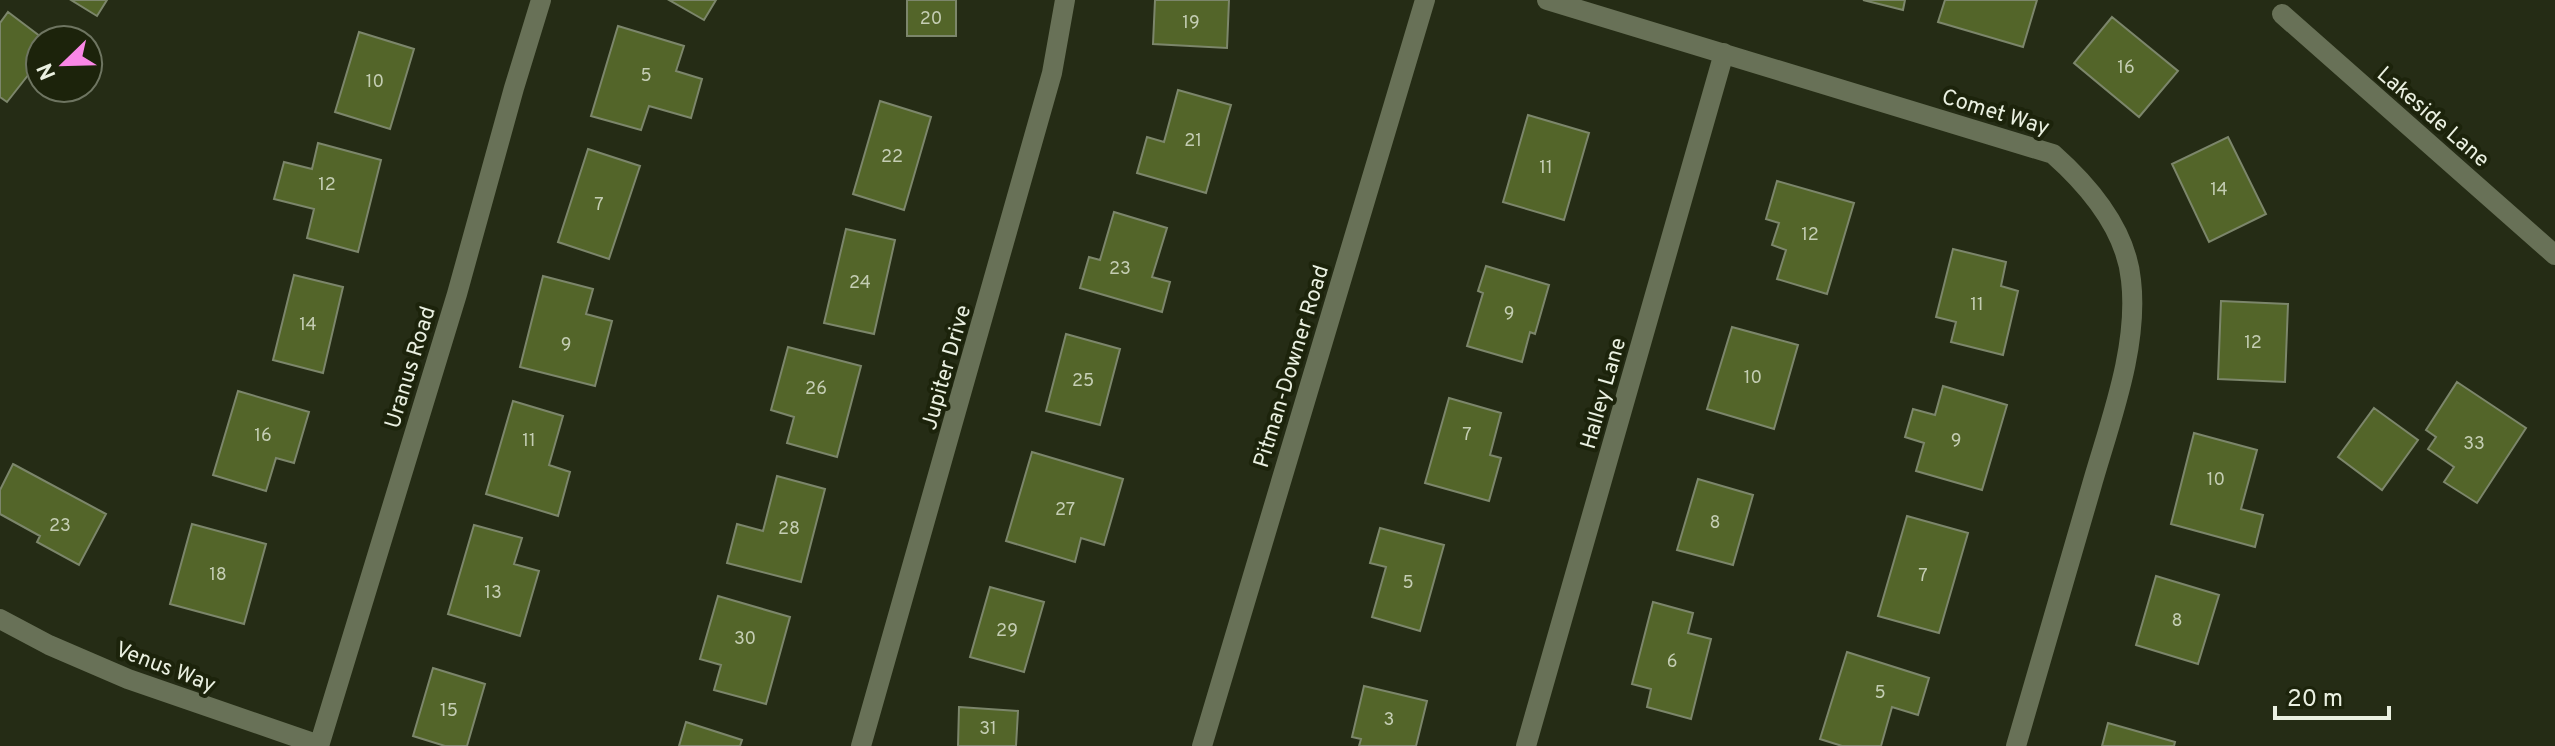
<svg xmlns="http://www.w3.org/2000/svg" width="2555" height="746" font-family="Overpass,sans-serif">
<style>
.building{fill:#536529;stroke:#7c866b;stroke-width:2}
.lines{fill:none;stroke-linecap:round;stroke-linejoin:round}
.minor{stroke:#687157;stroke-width:20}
.tertiary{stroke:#687157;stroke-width:20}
.labels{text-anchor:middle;stroke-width:8;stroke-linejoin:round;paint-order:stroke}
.number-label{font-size:18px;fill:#c4cdb3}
.street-label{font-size:22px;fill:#eaf0e1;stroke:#1c230b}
</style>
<rect width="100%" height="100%" fill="#252c15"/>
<path class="building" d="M71 0H107L97 16Z
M669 0H716L704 20Z
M907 0H956V36H907Z
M1155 0H1229L1227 48 1153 44Z
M1863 0H1905L1903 10Z
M1945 0H2037L2023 47 1938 22Z
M8 12 45 40H40V60L7 102 0 97V23Z
M2112 17 2178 71 2139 117 2074 63Z
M618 26 684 46 676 71 702 79 691 118 649 106 641 130 591 116Z
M359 32 414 49 390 129 335 112Z
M1178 90 1231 105 1206 193 1137 173 1147 137 1164 142Z
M880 101 931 117 904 210 853 194Z
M1528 115 1589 133 1564 220 1503 202Z
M2228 137 2266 214 2209 242 2172 164Z
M318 143 381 160 358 252 307 238 314 209 274 199 284 162 312 169Z
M588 149 640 166 609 259 558 242Z
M1777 181 1854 203 1827 294 1777 279 1786 250 1772 245 1779 223 1766 219Z
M1114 212 1167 228 1152 277 1170 282 1162 312 1080 288 1089 257 1100 260Z
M846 229 895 240 874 334 824 323Z
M1953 249 2006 262 2001 286 2018 291 2003 355 1951 342 1956 322 1936 317Z
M1486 266 1549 285 1535 334 1530 332 1522 362 1467 346 1483 293 1478 291Z
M294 275 343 287 323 373 273 360Z
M543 276 593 289 586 314 612 321 595 386 520 367Z
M2221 301 2288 304 2285 382 2218 379Z
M1732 327 1798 345 1774 429 1707 409Z
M1066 334 1120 349 1100 425 1046 411Z
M788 347 861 366 837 457 787 443 794 417 771 410Z
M2457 382 2526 428 2477 503 2444 482 2454 467 2428 449 2436 437 2426 430Z
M1943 386 2007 405 1982 490 1916 471 1924 443 1905 437 1913 409 1935 415Z
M238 391 309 412 294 463 276 458 266 491 213 475Z
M1449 398 1501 413 1490 455 1501 458 1489 501 1425 483Z
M513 401 563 416 549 465 570 472 558 516 486 494Z
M2374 408 2418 440 2382 490 2338 457Z
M2194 433 2257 450 2241 509 2263 515 2255 547 2171 524Z
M1032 452 1123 479 1104 545 1081 538 1075 562 1006 541Z
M13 464 106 514 79 565 37 542 40 536 0 514V490Z
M777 476 825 489 801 582 727 563 737 524 763 531Z
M1698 479 1753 495 1733 565 1677 550Z
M1907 516 1968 533 1939 633 1878 616Z
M192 524 266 544 244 624 170 604Z
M474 525 522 538 514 564 539 571 520 636 448 614Z
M1380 528 1444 545 1420 631 1372 617 1386 567 1370 563Z
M2156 576 2219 595 2198 664 2136 645Z
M990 587 1044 602 1024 672 970 657Z
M718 596 790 617 766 704 714 690 721 665 700 659Z
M1653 602 1693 613 1688 633 1711 639 1691 719 1647 707 1651 689 1632 684Z
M1847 652 1929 678 1918 715 1892 707 1881 746H1842L1820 739Z
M433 668 485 684 467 746H445L413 736Z
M1364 686 1427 701 1416 746H1359L1361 739 1352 737Z
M959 707 1018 711 1016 746H958Z
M686 722 742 740 740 746H679Z
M2108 723 2175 742 2174 746H2102Z"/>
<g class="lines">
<path class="minor" d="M1547 0 2053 154C2089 186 2126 230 2131 280 2139 348 2109 424 2091 488 2066 574 2041 660 2016 746
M2282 14 2555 255
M0 619 49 645 128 679 319 745
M319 746 457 294 514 88 541 0
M861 746 1052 73 1065 0
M1526 746 1724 53"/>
<path class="tertiary" d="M1202 746 1425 0"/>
</g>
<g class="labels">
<g class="number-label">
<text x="931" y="24">20</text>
<text x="1191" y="28">19</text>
<text x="2126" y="73">16</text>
<text x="646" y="81">5</text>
<text x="375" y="87">10</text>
<text x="1193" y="146">21</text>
<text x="892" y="162">22</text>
<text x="1546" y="173">11</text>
<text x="327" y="190">12</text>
<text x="2219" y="195">14</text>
<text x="599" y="210">7</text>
<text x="1810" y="240">12</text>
<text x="1120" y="274">23</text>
<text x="860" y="288">24</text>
<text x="1977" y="310">11</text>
<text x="1509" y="319">9</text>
<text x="308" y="330">14</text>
<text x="2253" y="348">12</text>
<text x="566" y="350">9</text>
<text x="1753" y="383">10</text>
<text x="1083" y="386">25</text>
<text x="816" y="394">26</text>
<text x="1467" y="440">7</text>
<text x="263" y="441">16</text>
<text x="529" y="446">11</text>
<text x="1956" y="446">9</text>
<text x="2474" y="449">33</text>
<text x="2216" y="485">10</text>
<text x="1065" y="515">27</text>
<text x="1715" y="528">8</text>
<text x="60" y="531">23</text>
<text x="789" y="534">28</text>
<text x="218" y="580">18</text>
<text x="1923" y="581">7</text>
<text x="1408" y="588">5</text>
<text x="493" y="598">13</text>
<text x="2177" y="626">8</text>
<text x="1007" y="636">29</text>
<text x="745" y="644">30</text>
<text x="1672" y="667">6</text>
<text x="1880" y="698">5</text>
<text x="449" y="716">15</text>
<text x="1389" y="725">3</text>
<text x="988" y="734">31</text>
</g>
<g class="street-label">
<text transform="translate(1996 111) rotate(17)" y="8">Comet Way</text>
<text transform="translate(2434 116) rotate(41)" y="8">Lakeside Lane</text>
<text transform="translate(1290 366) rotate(-73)" y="8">Pitman-Downer Road</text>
<text transform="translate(409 367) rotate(-73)" y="8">Uranus Road</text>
<text transform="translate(945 367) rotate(-74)" y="8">Jupiter Drive</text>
<text transform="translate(1602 393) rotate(-74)" y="8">Halley Lane</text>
<text transform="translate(166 666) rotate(21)" y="8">Venus Way</text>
</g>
</g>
<g transform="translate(64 64) rotate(247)"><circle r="38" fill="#1c230b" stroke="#6e7561" stroke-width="2"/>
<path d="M0-6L14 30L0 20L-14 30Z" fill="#fa87e7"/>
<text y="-12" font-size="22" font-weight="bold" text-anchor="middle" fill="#eaf0e1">N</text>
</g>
<path d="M2275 706v12h114v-12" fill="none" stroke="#eaf0e1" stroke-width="4"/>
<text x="2287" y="706" font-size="24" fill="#eaf0e1" stroke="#1c230b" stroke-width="6" paint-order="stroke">20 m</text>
</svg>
